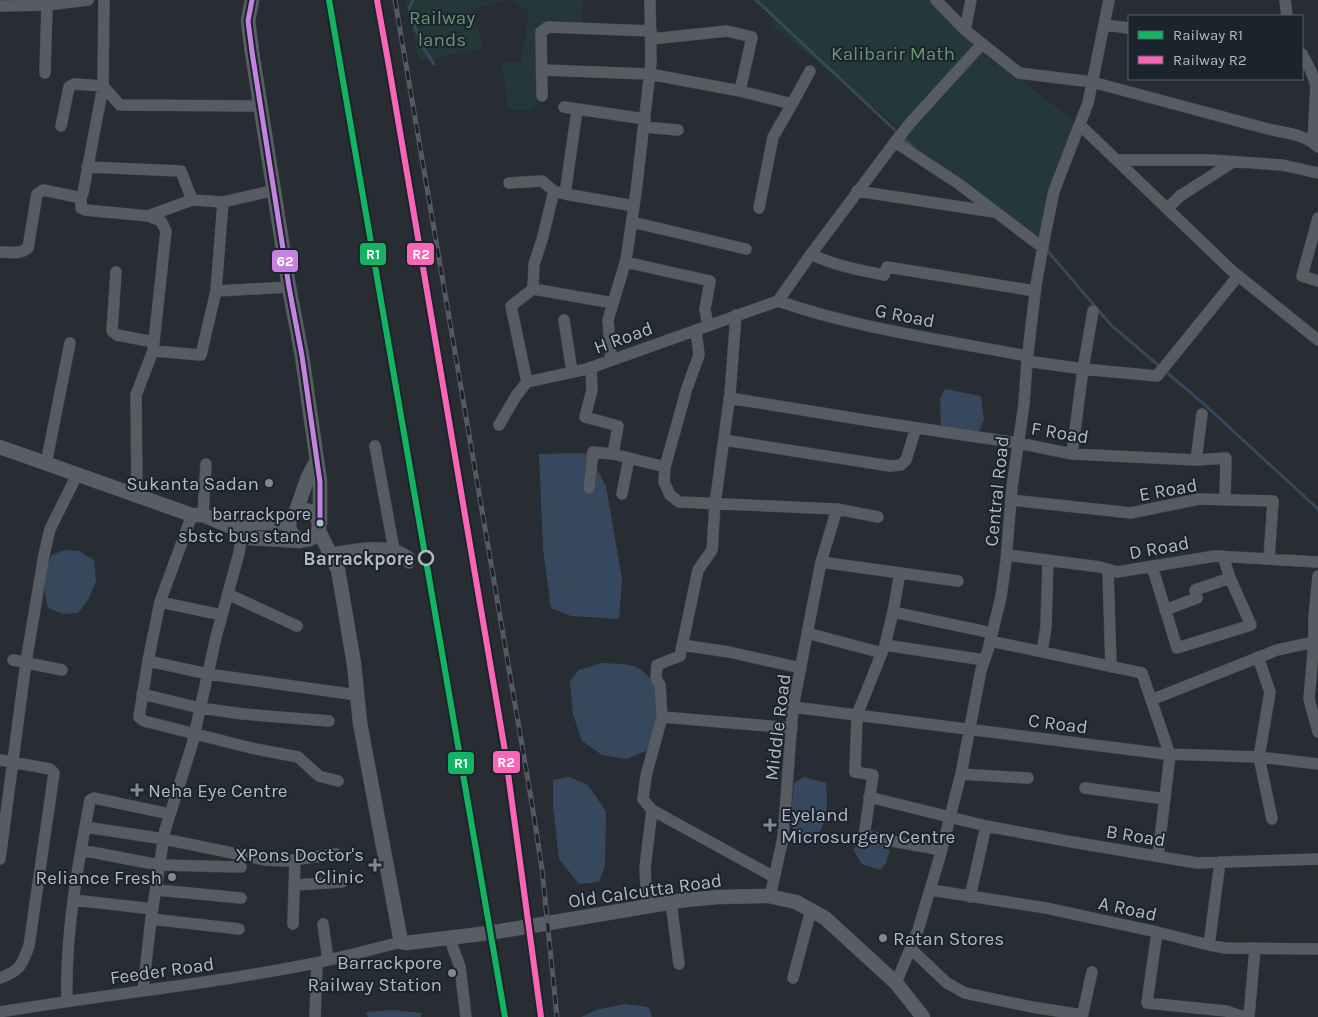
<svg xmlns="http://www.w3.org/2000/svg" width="1318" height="1017" font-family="Karla,sans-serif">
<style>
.green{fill:#253839}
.water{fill:#36485d}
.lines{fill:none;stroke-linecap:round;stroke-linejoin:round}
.stream{stroke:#36485d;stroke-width:3}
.minor-casing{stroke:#45494e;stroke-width:12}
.major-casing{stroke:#454950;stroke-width:15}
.minor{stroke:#575b62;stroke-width:11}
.major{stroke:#5a5e64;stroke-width:14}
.rail-casing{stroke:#565a5f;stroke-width:5}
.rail{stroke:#1b242d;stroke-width:3;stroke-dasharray:9;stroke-linecap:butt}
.bus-1-casing{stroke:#1b242d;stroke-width:9}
.bus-1{stroke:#c483df;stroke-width:5}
.rail-1-casing{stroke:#1b242d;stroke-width:10}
.rail-2-casing{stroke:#1b242d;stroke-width:10}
.rail-1{stroke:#13b361;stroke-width:6}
.rail-2{stroke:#fa66b7;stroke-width:6}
.poi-dot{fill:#818892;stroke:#1b242d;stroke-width:2}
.bus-dot{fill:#b1b9c5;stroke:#1b242d;stroke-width:2}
.stop-dot{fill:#1b242d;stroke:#b1b9c5;stroke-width:2.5}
.labels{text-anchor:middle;stroke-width:4;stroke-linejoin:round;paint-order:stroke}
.bus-label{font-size:18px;fill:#b1b9c5;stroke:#1b242d;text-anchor:end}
.park-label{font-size:19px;fill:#699471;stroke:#1b242d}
.street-label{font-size:19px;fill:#b1b9c5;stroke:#1b242d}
.poi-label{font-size:19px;fill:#b1b9c5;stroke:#1b242d;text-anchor:end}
.stop-label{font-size:19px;font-weight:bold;fill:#b1b9c5;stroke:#1b242d;text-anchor:end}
.line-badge{stroke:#1b242d;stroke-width:2}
.badge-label{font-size:14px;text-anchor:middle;font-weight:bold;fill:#fff}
</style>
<rect width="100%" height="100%" fill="#272d33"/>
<path class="green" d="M405 0H508L471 9 484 49 419 60Z
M512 0H583L581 28 541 32 542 96 533 111 508 109 502 63 521 62 529 12Z
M754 0H932L976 43 899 128 773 26 777 20Z
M981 48 1076 123 1041 243 900 141Z"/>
<path class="water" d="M945 389 981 396 984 420 978 434 941 428 940 399Z
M588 453 606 486 622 579 619 619 571 616 551 608 543 549 539 454Z
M64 550 79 551 94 560 96 581 88 600 78 613 63 614 48 608C43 587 41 574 52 555Z
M602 663C639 665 641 663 661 696L651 749 627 759 602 755 582 741 573 714 570 681 579 670Z
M569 777 588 785 606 811 605 865 599 882 579 884 559 859 553 806V780Z
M804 777 826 783C828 805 828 823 814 841L796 836 790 821 794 783Z
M859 841 882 845 890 849 886 863 880 870 862 864 853 850Z
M624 1004 649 1007 652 1017H581L596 1010Z
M393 1010 421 1013V1017H368L366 1012Z"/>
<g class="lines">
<path class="stream" d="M413 0 409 8 421 44 434 64
M756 0 914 148
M1046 249 1111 325 1205 405 1318 509"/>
<g class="minor-casing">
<path id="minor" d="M936 0 965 30 1019 73 1092 82 1268 129C1285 133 1305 134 1318 147
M1285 0 1287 16
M0 6 47 5 88 0
M1104 25 1129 28
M965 30 971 0
M651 39 727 31 752 37 740 91
M982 44 911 122 895 142 959 184 1043 248
M1302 54 1311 71 1316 85 1313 141
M542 70 649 74 740 91 792 104 810 71
M45 73 47 5
M542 96 541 32 548 27 651 31
M564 107 645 119
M1080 125 1231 270 1318 340
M61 126 69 87 74 84 103 86 120 105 260 106
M644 127 678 130
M1118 160H1211L1282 165 1318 173
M87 167 181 171 192 200
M509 183 542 181 554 191 565 194 634 206
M857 191 994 212
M565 194 577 110
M81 197V208L85 210 148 216 192 200 223 202 275 190
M759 208 773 137 792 104
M1167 209 1180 196 1233 162
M1318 218 1302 276 1318 281
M632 222 746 249
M0 252C9 252 21 255 28 248L37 194 43 190 77 197H81L83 193 103 86 104 0
M811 254C835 266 859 270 884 275L887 267 1035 291
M625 262 710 281 705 309 708 326
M116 272 112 331 117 335 154 342
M533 289 534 264 542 240 554 191
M216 291 289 287
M778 301C859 329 944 340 1027 356
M778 301 811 254 895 142
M736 315 730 394 715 504 712 550 698 570 680 656 657 665 656 679 660 685 662 717 646 776 643 799 652 810 774 877
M564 320 572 372
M696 330 699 355 687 388 665 467 664 482 670 495 679 502 837 509 878 517
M153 351 201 355 216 291 223 202
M611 360 608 320 626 260 636 192 651 63 650 0
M1027 361 1083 369 1157 376 1238 276
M591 367 592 390 585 417 618 426 613 454
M527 382 511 306 533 289 613 303
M729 398 871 421 1018 443 1072 454 1196 460 1226 458 1225 500
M499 425 516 396 527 382 587 369 778 301
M724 440 890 466 901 465 906 460 916 428
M375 446 394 550
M1072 454 1083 369 1093 311
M1196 460 1202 414
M46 464 70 343
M589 488 593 452 613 454 665 467
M622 494 629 458
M137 496 136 395 153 351 166 231 161 221 148 216
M1011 500 1131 513 1199 499 1273 501 1269 559
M837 509 821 562 958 581
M192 515 160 602 148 661 139 717 144 721 251 748 298 757 319 776 338 781
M203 515 206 464
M330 553C355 550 387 541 409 557V563
M1007 555 1100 567 1117 572 1215 556 1318 562
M1152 566 1177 648 1251 625 1230 578 1223 556
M1108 570 1111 667
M900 573 893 612 992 633
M227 596H232L297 626
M160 602 222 615
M1165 610 1197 598 1195 590 1230 578
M893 612 885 645 857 715 855 772 873 775 864 836 942 850
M807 633 882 653
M990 641 1142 673 1170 755 1158 856
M1314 642V618L1318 576
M682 645 729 652 801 668
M885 645 984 660
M1042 652 1046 627 1048 560
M1258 657 1270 692 1259 757 1272 819
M13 660 62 670
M148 661 208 674 357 695
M142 694 200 708 243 714 329 721
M1151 700 1277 650 1314 642 1309 699 1318 732
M793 707 1165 754 1259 757 1318 764
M662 717 792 728
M0 760 50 769 54 773 29 946C22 965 20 971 0 978
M961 774 1028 778
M1085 788 1165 799
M869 797 986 826 1072 842 1197 863 1318 859
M85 827 164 839 266 860 286 861 336 854
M81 850 159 865 241 867
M0 859 26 662 44 555 50 529 77 475
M294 885 342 882
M157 890 241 898
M931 890 1046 908 1157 932 1209 945 1225 948 1318 949
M770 897 783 838 793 707 821 562
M970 897 986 826
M74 900 153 909
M671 902 679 964
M647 905 645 868 652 810
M151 919 239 929
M293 924 295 860
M323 924 328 960
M1157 932 1147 1003 1226 1011 1244 1017
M449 937 460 967 466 1017
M1209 945 1220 862
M911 949 947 983 965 993 1032 1007 1082 1015
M793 978 811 910
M896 983 918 930 940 856 961 774 981 670 988 650 1001 597 1006 561 1012 487 1024 404 1027 361 1036 285 1045 235 1054 191 1088 103 1109 0
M143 991 151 919 165 830 192 745 216 637 239 553 243 527
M67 1001C65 934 78 865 90 800L94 798 170 814
M0 1012C106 994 214 984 320 962 347 956 374 949 401 942
M315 1017 317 963
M1082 1017 1092 972
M1249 1017 1255 948"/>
</g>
<g class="major-casing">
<path id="major" d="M252 0 248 21 252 52 289 287 302 356 320 482V523
M0 447 192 515H203L232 527 251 538 300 541
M289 525a15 15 0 1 1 30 0a15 15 0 1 1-30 0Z
M296 511 308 477 316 462
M232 527 252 523H288
M319 531 338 570 342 593 354 664 360 723 401 942 406 943 489 933 685 900 718 897 768 896 796 902 825 918 896 983 923 1017"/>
</g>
<use href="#minor" class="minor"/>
<use href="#major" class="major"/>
<g class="rail-casing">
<path id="rail" d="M329 0 505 1017
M377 0 388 61 505 751 541 1017
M395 0 532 804 542 869 557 1017"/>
</g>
<use href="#rail" class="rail"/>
<g class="bus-1-casing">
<path id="bus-1" d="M252 0 248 21 252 52 289 287 302 356 320 482V523"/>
</g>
<use href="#bus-1" class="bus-1"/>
<g class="rail-1-casing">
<path id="rail-1" d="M329 0 505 1017"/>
</g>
<g class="rail-2-casing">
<path id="rail-2" d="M377 0 388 61 505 751 541 1017"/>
</g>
<use href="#rail-1" class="rail-1"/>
<use href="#rail-2" class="rail-2"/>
</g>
<g class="poi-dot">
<circle cx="269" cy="483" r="5"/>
<path d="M134.5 782.5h5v5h5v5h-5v5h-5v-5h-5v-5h5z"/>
<path d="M767.5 817.5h5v5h5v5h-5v5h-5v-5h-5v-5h5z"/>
<path d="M372.5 857.5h5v5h5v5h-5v5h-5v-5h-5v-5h5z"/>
<circle cx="172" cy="877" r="5"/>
<circle cx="883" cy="938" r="5"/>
<circle cx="452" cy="973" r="5"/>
</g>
<circle class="bus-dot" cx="320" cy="523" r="4.5"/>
<circle class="stop-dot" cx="426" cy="558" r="7"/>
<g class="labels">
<g class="bus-label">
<text x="311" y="520">barrackpore<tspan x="311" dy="22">sbstc bus stand</tspan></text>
</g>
<g class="park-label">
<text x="442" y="24">Railway<tspan x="442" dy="22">lands</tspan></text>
<text x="893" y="60">Kalibarir Math</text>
</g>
<g class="street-label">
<text transform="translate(905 315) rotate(11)" y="7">G Road</text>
<text transform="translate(623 337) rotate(-20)" y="7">H Road</text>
<text transform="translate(1060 432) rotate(9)" y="7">F Road</text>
<text transform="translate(1168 489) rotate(-10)" y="7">E Road</text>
<text transform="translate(996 491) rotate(-84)" y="7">Central Road</text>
<text transform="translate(1159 547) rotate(-10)" y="7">D Road</text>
<text transform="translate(1058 723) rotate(7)" y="7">C Road</text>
<text transform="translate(777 727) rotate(-83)" y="7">Middle Road</text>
<text transform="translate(1136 835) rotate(9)" y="7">B Road</text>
<text transform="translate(645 890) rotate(-8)" y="7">Old Calcutta Road</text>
<text transform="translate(1128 908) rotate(12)" y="7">A Road</text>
<text transform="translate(162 970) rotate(-8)" y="7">Feeder Road</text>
</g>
<g class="poi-label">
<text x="259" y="490">Sukanta Sadan</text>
<text x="148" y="797" text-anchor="start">Neha Eye Centre</text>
<text x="781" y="821" text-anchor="start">Eyeland<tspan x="781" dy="22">Microsurgery Centre</tspan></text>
<text x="364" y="861">XPons Doctor's<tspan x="364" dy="22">Clinic</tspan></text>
<text x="162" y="884">Reliance Fresh</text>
<text x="893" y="945" text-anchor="start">Ratan Stores</text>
<text x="442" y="969">Barrackpore<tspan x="442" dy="22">Railway Station</tspan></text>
</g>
<g class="stop-label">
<text x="414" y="565">Barrackpore</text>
</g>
</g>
<g class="line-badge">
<rect x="406" y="242" width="29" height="24" rx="5" fill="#fa66b7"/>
<rect x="359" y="242" width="28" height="24" rx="5" fill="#13b361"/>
<rect x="271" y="249" width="28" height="24" rx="5" fill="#c483df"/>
<rect x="492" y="750" width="29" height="24" rx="5" fill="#fa66b7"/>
<rect x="447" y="751" width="28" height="24" rx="5" fill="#13b361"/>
</g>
<g class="badge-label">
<text x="421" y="259">R2</text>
<text x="373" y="259">R1</text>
<text x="285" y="266">62</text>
<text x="506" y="767">R2</text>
<text x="461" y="768">R1</text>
</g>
<rect x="1128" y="15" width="175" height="65" fill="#1b242d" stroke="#57606a"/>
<rect x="1138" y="31" width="25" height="8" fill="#13b361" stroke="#57606a"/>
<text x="1173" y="40" font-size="15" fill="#b1b9c5">Railway R1</text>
<rect x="1138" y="56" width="25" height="8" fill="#fa66b7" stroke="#57606a"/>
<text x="1173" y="65" font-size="15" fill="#b1b9c5">Railway R2</text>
</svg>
